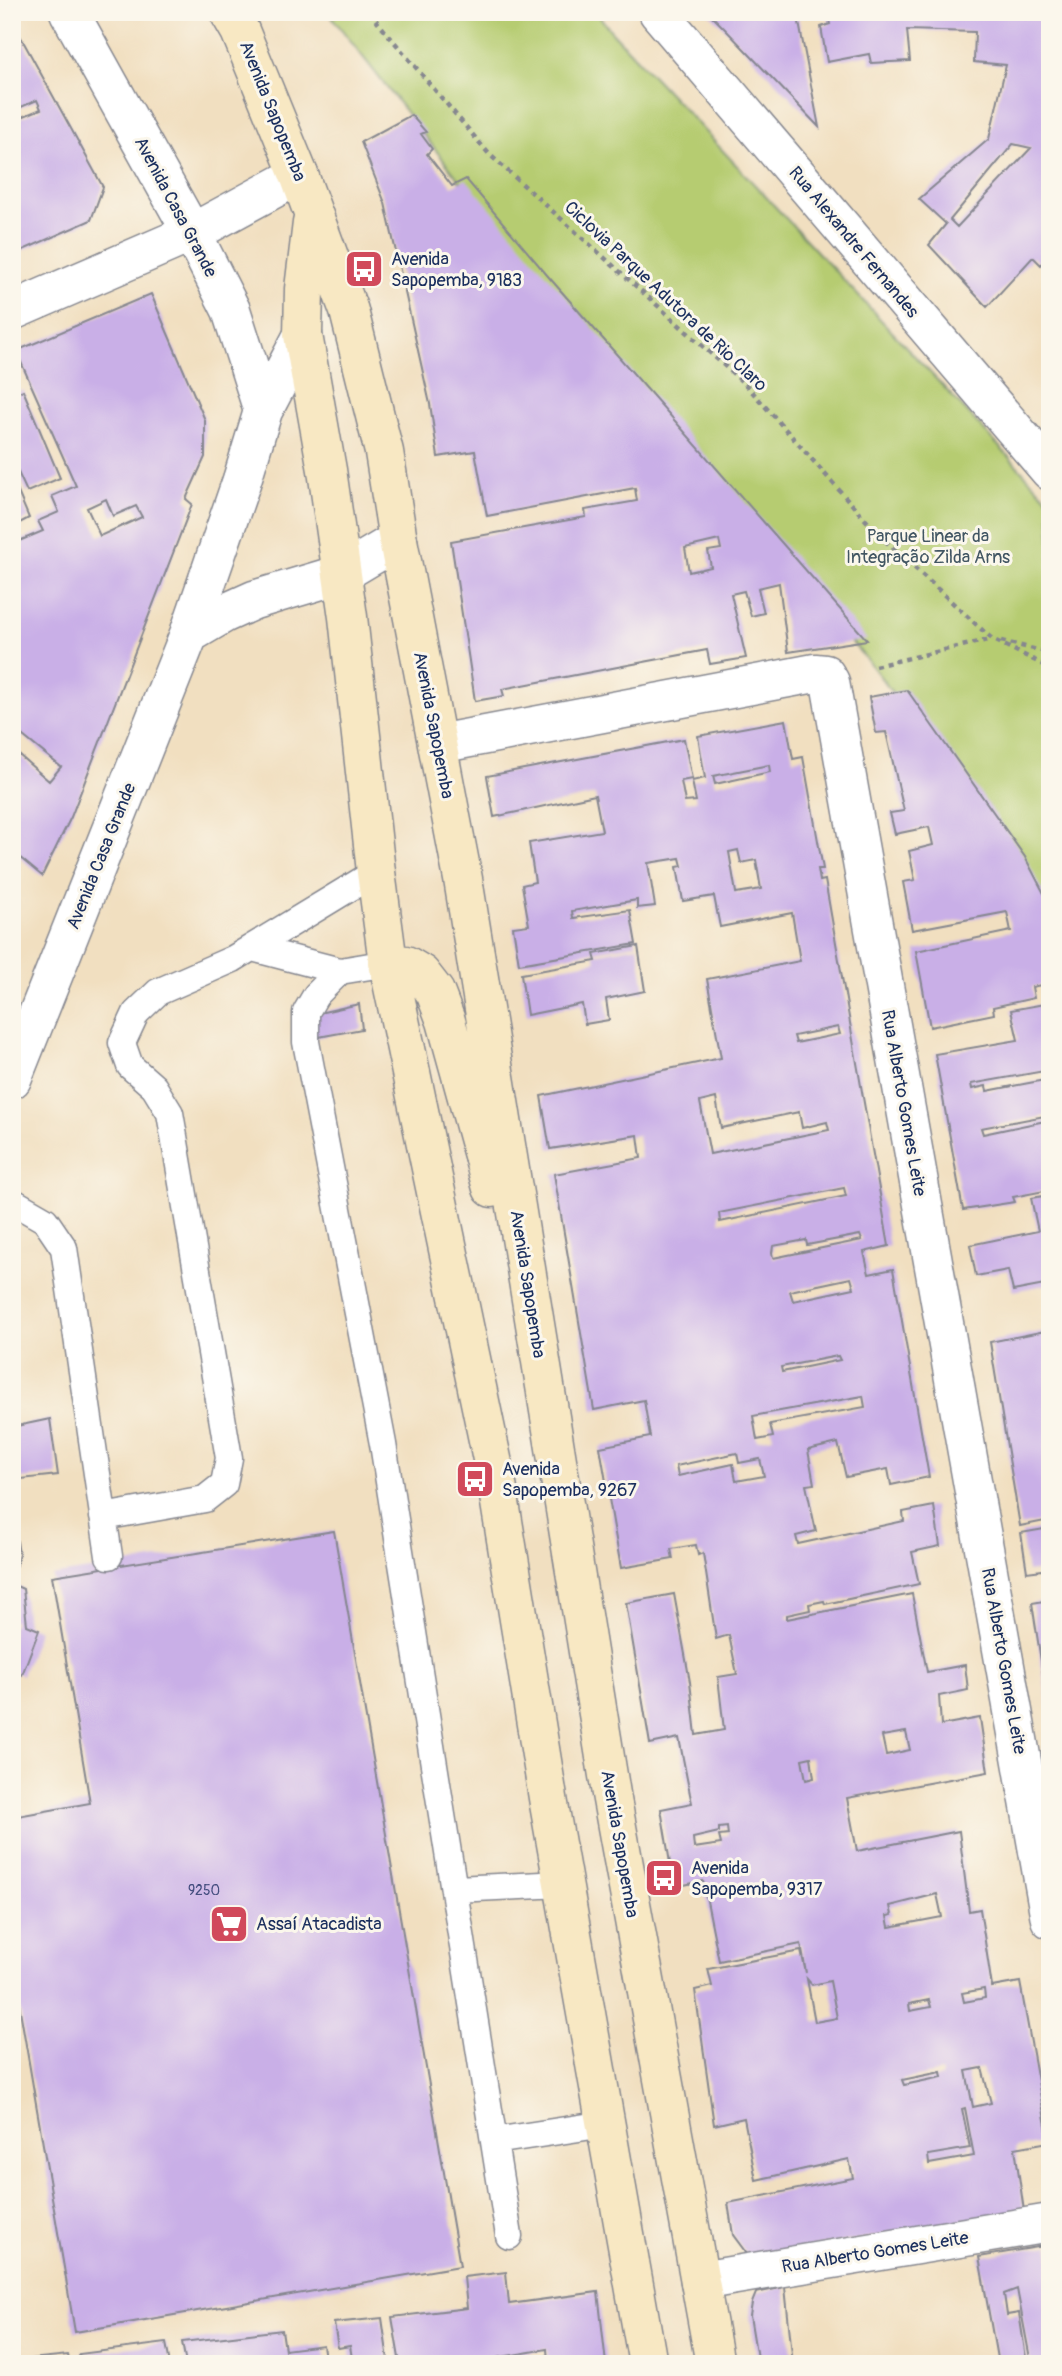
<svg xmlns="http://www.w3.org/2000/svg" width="1062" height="2376" font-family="Pangolin,sans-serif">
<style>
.green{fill:#b6cc71;stroke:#687e68;stroke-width:2}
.building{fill:#c9afe7;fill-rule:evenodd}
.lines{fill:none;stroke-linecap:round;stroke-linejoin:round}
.lane-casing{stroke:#86878f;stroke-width:29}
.street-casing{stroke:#86878f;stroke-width:41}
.secondary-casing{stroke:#86878f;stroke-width:41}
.path{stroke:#86878f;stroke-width:4.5;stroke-dasharray:5 5;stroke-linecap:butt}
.lane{stroke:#fff;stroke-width:26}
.street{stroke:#fff;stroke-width:38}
.secondary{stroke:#f8e8c3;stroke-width:38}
.labels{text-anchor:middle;stroke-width:6;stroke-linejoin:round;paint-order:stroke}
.number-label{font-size:14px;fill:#464f80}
.street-label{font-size:18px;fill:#1b2f5e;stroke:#fbf7ec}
.poi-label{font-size:18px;fill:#1b2f5e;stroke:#fbf7ec;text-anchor:start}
.park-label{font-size:18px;fill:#425663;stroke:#fbf7ec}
</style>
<rect width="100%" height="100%" fill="#fbf7ec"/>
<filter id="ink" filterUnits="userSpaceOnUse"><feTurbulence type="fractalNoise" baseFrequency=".0143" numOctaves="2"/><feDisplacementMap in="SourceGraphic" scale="14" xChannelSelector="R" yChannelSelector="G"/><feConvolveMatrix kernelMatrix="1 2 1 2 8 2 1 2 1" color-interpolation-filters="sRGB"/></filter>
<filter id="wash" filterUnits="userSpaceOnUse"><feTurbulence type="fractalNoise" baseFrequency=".00686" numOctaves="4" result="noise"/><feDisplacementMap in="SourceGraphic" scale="28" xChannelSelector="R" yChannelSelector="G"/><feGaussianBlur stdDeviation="1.57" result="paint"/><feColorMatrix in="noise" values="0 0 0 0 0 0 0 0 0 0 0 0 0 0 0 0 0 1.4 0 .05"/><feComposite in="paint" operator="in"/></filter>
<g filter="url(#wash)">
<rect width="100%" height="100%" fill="#f1dfc0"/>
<path class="green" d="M328 12H596L611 31 1050 501V911L1020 861 872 666 474 199Z"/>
<g id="blocks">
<path class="building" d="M708 12H797L819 127 724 28Z
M827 12H1050V255L1041 265 1033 257 987 307 929 245 946 224 919 199 989 139 1006 65 974 62 975 32 907 30 910 61 871 63 869 54 827 62 821 27 830 24ZM1013 144 1031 148 957 227 950 220Z
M12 21 103 187 91 220 12 255V121L41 109 37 100 19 108 12 92Z
M411 115 426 132 421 134 432 149 427 154 452 186 466 179 547 275 867 640 788 652 779 583 758 588 764 613 751 616 744 591 731 594 746 658 710 664 707 650 502 689 504 696 475 701 451 541 586 517 585 510 637 501 635 488 487 516 475 451 438 457 430 404 385 203 361 142ZM719 540 721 549 708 551 711 567 689 572 685 548Z
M151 294 205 420V457L186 499 192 504 71 817 42 876 12 851V749L49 781 61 767 12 727V544L43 531 38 521 59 512 52 496 76 486 16 351ZM106 499 113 516 136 506 142 517 100 536 87 508Z
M23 390 60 478 27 492 12 459V395Z
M12 478 29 518 12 527Z
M907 690 1025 857 1050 905V983L1032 987 1034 998 993 1007 994 1014 930 1027 916 951 1011 931 1007 912 912 930 903 882 915 880 909 851 933 845 929 827 895 834 890 813 904 811 886 732 876 733 869 697Z
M786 720 793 759 803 757 823 869H818L820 881 825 880 889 1246 864 1252 869 1274 893 1269 929 1477 891 1485 888 1469 846 1477 838 1443 808 1450 814 1484 806 1485 816 1531 796 1536 798 1544 904 1521 903 1512 934 1506 940 1546 912 1552 919 1584 825 1604 824 1601 809 1604 810 1610 787 1615V1619L912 1594 927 1672 965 1665 968 1690 939 1696 941 1725 980 1718 988 1772 847 1798 857 1851 959 1831 969 1911 980 1909 992 1987 1020 1982 1049 2142 1015 2148 1024 2211 750 2258 733 2235 728 2203 853 2178 849 2159 756 2180 744 2118 714 2125 695 1990 712 1986 708 1969 801 1951 806 1973 801 1944 719 1961 703 1881 674 1887 661 1809 692 1803 690 1794 679 1738 650 1744 626 1603 674 1594 690 1682 696 1735 724 1730 718 1677 737 1674 729 1635 716 1639 703 1553 698 1555 696 1545 671 1549 673 1559 621 1568 600 1447 650 1437 644 1400 594 1410 554 1174 641 1158 638 1135 550 1149 541 1096 721 1058 707 979 800 961 792 913 720 927 714 896 683 901 677 867 682 866 680 858 648 863 655 906 637 908V900L572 911 573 918 630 910 636 944 519 964 513 927 529 925 522 885 535 882 529 843 602 831 595 795 494 817 487 776 684 739 692 779 681 781 685 802 696 801 692 781 705 778 698 736ZM769 765 770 772 715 784 713 776ZM738 850 741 863 756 860 761 889 736 893 729 852ZM838 1027 840 1034 796 1043 794 1036ZM716 1098 721 1128 799 1112 802 1128 827 1122 829 1130 710 1154 700 1102ZM844 1188 846 1196 720 1222 719 1213ZM860 1235 862 1240 773 1258 772 1253 773 1246 806 1240 807 1245ZM851 1278 854 1288 793 1301 790 1291ZM838 1356 840 1360 782 1372 781 1367ZM863 1396 865 1407 770 1424 773 1437 757 1440 753 1416ZM737 1453 739 1463 760 1459 764 1476 736 1481 733 1464 678 1476 676 1466ZM906 1732 910 1750 886 1755 882 1736ZM811 1757 814 1778 806 1780 802 1759ZM727 1827 728 1835 719 1836 721 1844 694 1848 693 1838 719 1832V1828ZM937 1894 942 1917 889 1927 887 1916 892 1915 890 1906ZM807 1979 812 1985 830 1981 837 2018 815 2022ZM984 1989 985 1998 964 2002 962 1993ZM929 2000 931 2007 910 2011 909 2004ZM982 2068 991 2103 973 2107 966 2071ZM941 2072 942 2077 904 2085 902 2080ZM965 2108 974 2156 929 2164 928 2155 970 2148 962 2109Z
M638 946 645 991 606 999 609 1020 585 1024 582 1004 527 1015 521 974 596 961 594 954Z
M1050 1003V1070L971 1084 972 1089 986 1086 987 1091 1050 1079V1115L981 1128 983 1134 1050 1120V1190L1013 1197 1015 1202 963 1210 935 1054 1018 1040 1011 1010Z
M359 1004 362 1029 313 1038 310 1015Z
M1050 1195V1262H1048L1050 1284 1013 1291 1008 1270 976 1276 970 1245 1038 1231 1031 1198Z
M1050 1330V1520L1020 1526 990 1342Z
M50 1419 58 1475 12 1480V1427Z
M12 1509 19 1554 13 1580H12Z
M1050 1528V1569L1027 1572 1021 1533Z
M334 1531 460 2266 75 2332 12 1963V1817L90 1803 52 1576Z
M12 1584 23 1589 27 1625 39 1630 22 1675 12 1671V1628L15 1621 12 1620Z
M1050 1600V1706H1048L1032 1603Z
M1050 2245V2364H1031L1017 2289 1004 2294 1007 2315 1019 2313 1027 2364H998L979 2257Z
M506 2272 509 2304 598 2292 606 2364H542L548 2361 547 2349 479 2361V2364H400L392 2317 467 2308 464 2277Z
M785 2287 793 2364H758L750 2316 752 2303 756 2293Z
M382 2318 388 2360H384L385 2364H353L350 2346 338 2348 334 2323Z
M282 2330 285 2350 323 2345 326 2364H186L182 2342Z
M166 2343 170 2364H80L79 2354Z
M68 2355 70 2364H12V2361Z"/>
</g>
</g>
<g filter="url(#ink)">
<use href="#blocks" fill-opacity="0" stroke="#86878f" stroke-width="2"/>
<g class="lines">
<g class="lane-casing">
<path id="lane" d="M252 948 340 971 388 963
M340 971 316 995 306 1012V1042L383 1444 509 2236
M12 1201 45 1220 64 1248 109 1556
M103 1517 205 1499 224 1484 229 1458 170 1113 154 1087 130 1066 122 1043 136 1013 158 992 233 959 376 872
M455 1889 563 1884
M494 2141 605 2124"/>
</g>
<g class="street-casing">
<path id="street" d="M69 12 192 233 231 310 263 411
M658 12 1050 471
M12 311 192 233 299 175
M189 634 223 614 254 600 341 574 398 540
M438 744 815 673 825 674 830 682 1050 1919
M12 1079 189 634 242 480 263 411 303 335
M700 2281 1050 2223"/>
</g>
<g class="secondary-casing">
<path id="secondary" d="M229 12 240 31 299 175 349 311 384 452 398 540 463 879 611 1794 715 2364
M312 223 304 289 303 335 327 470 348 617 376 872 388 963 496 1478 549 1804 648 2364
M388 963 406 965 421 974 435 992 446 1021 492 1188"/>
</g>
<path class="path" d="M369 12 489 154 747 386 879 535 992 639 1050 668
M1001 641 1050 653
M875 666 992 639"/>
<use href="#lane" class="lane"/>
<use href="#street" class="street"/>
<use href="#secondary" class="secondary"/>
</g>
</g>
<defs>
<g id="bus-square" transform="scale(2.0125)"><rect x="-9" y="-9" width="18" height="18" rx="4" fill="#d1495b" stroke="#fbf7ec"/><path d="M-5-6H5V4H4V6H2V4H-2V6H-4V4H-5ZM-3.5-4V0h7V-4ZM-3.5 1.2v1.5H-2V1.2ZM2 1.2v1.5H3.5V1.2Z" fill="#fff"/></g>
<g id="supermarket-square" transform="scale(2.0125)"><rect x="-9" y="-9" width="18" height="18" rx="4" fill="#d1495b" stroke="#fbf7ec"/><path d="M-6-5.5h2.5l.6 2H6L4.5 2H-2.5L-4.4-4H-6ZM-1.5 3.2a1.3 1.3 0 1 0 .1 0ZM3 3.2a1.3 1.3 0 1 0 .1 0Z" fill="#fff"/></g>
</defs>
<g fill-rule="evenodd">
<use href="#bus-square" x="364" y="269"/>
<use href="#bus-square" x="475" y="1479"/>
<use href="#bus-square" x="664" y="1878"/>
<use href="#supermarket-square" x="229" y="1924"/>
</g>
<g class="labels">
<g class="number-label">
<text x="204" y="1895">9250</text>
</g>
<g class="street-label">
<text transform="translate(273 111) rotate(68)" y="6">Avenida Sapopemba</text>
<text transform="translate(176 207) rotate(62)" y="6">Avenida Casa Grande</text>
<text transform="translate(854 242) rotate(50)" y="6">Rua Alexandre Fernandes</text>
<text transform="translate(666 296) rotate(43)" y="6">Ciclovia Parque Adutora de Rio Claro</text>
<text transform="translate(434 725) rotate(79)" y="6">Avenida Sapopemba</text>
<text transform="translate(101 856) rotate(-68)" y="6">Avenida Casa Grande</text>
<text transform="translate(904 1103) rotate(80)" y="6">Rua Alberto Gomes Leite</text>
<text transform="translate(528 1284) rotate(81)" y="6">Avenida Sapopemba</text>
<text transform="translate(1004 1661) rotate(80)" y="6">Rua Alberto Gomes Leite</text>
<text transform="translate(620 1844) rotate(80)" y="6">Avenida Sapopemba</text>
<text transform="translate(875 2252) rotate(-9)" y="6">Rua Alberto Gomes Leite</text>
</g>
<g class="poi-label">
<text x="391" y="265">Avenida<tspan x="391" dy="21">Sapopemba, 9183</tspan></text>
<text x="502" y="1475">Avenida<tspan x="502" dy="21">Sapopemba, 9267</tspan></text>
<text x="691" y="1874">Avenida<tspan x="691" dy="21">Sapopemba, 9317</tspan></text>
<text x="256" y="1930">Assaí Atacadista</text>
</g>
<g class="park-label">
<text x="928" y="542">Parque Linear da<tspan x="928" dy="21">Integração Zilda Arns</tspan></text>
</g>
</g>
<rect width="1062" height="2376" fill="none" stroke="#fbf7ec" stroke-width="42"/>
</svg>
